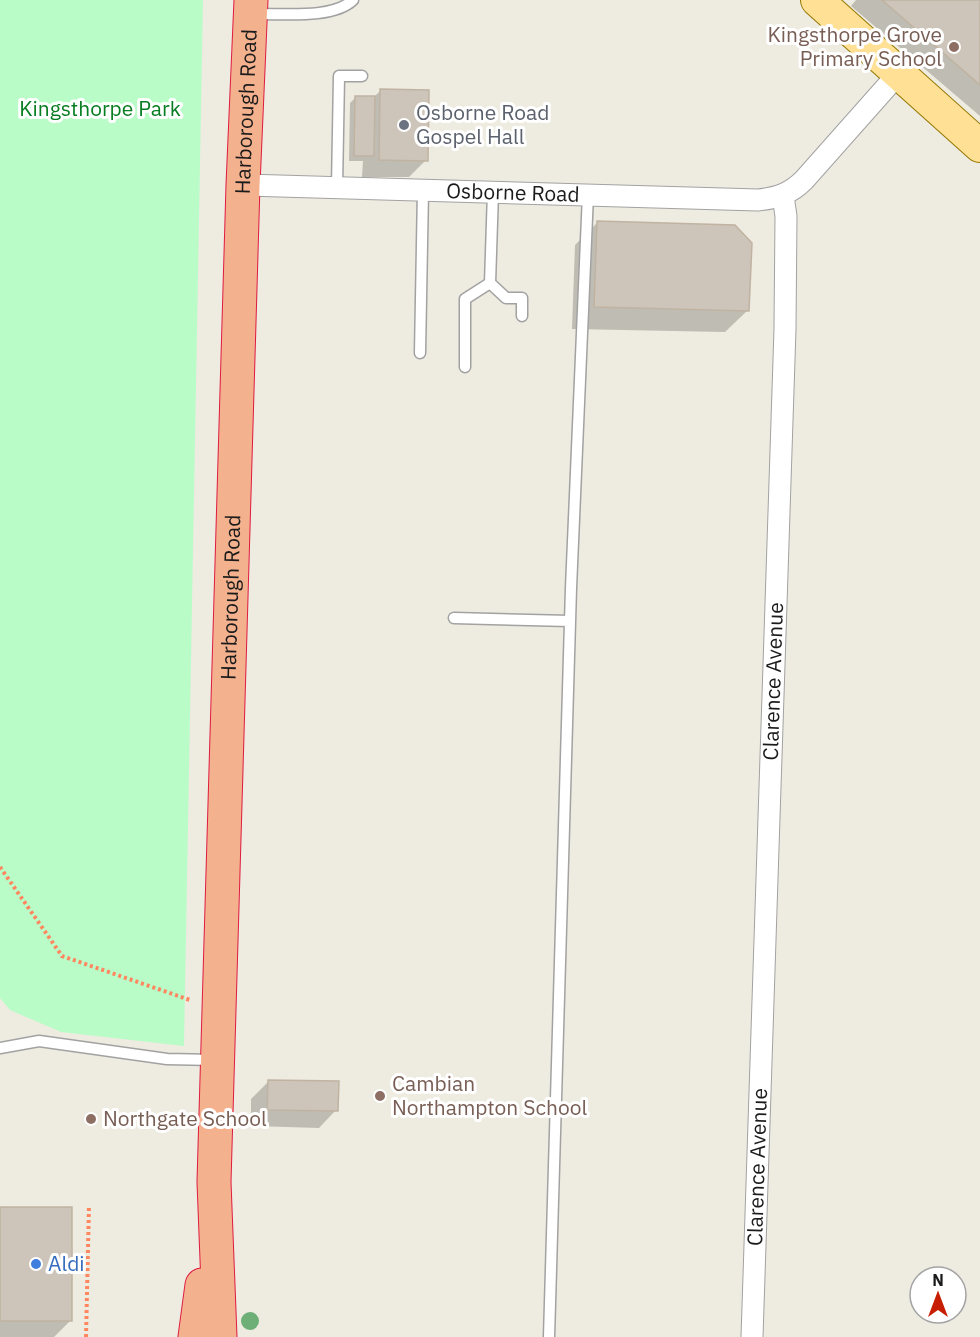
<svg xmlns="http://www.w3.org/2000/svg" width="980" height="1337" font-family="'IBM Plex Sans',sans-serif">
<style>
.park{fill:#b9fcc8}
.shadow{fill:#0003}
.building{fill:#cdc5b9;stroke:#c0b3a2;stroke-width:1.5}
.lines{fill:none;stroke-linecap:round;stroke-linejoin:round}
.service-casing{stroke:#a2a2a2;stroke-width:13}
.minor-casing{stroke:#a2a2a2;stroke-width:23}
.primary-casing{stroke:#937700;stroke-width:34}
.trunk-casing{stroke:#de1b41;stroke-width:35}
.path{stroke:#ff8760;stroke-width:4;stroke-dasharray:3 3;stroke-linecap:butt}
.service{stroke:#fff;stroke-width:10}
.minor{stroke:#fff;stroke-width:21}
.primary{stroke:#ffe094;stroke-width:32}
.trunk{stroke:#f4b18e;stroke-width:33}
.tree{fill:#6eae77}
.education-dot{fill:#8d6e63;stroke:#fff;stroke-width:2}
.worship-dot{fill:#6b7280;stroke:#fff;stroke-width:2}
.shop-dot{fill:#3f7fe0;stroke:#fff;stroke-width:2}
.labels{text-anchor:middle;stroke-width:6;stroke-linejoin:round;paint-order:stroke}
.education-label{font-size:21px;fill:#785e54;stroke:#fff;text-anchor:start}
.park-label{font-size:21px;fill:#067d21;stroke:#fff}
.street-label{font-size:21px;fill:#1b1b1b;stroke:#fff}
.worship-label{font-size:21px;fill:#5b616d;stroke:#fff;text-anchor:start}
.shop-label{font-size:21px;fill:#366cbe;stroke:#fff;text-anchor:start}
</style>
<rect width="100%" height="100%" fill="#eeebe0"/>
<path class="park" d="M0 0H203L184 1046 61 1032 10 1010 0 998Z"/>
<path class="shadow" d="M856 0H980V116L851 6Z
M381 90 426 160 409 177H362L363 161H349L350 103 356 97H374Z
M598 222 748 310 725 332 572 329 575 245Z
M268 1082 336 1110 319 1128 251 1126V1099Z
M0 1208 70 1321 54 1337H0Z"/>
<path class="building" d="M882 0H980V85Z
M380 89 429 90 428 161 379 160Z
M355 96H375L374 156H354Z
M597 221 735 225 752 243 749 311 594 307Z
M268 1080 339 1081 338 1111 267 1110Z
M0 1207H72V1321H0Z"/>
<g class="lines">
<g class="service-casing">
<path id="service" d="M253 14C280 13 332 20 353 0
M337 187 339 76H362
M490 283 506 298H522V316
M420 353 423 190
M465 367V299L490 283 493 192
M454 618 570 621
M0 1048 39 1041 167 1059 214 1060
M549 1337 571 588 588 194"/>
</g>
<g class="minor-casing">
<g id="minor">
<path id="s1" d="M243 185 758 200C777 198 790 194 804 180L898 74"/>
<path id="s2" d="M752 1337 785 329 786 216 783 196"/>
</g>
</g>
<g class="primary-casing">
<path id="primary" d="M817 0 980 146"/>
</g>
<g class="trunk-casing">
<g id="trunk">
<path d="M195 1337 202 1285"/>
<path id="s3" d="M220 1337 214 1182 243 185 251 0"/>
</g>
</g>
<path class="path" d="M0 867 62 956 190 1000
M86 1337 89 1205"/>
<use href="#service" class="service"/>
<use href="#minor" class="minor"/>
<use href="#primary" class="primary"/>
<use href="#trunk" class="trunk"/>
</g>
<circle class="tree" cx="250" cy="1321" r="9"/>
<g class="education-dot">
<circle cx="954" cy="47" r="6"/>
<circle cx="380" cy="1096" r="6"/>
<circle cx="91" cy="1119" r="6"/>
</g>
<circle class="worship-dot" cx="404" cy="125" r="6"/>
<circle class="shop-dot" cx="36" cy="1264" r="6"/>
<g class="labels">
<g class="education-label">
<text x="942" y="42" text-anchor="end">Kingsthorpe Grove<tspan x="942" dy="24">Primary School</tspan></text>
<text x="392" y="1091">Cambian<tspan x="392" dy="24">Northampton School</tspan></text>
<text x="103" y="1126">Northgate School</text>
</g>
<g class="park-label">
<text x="100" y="116">Kingsthorpe Park</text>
</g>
<g class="street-label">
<text dy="7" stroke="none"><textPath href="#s3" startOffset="1226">Harborough Road</textPath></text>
<text dy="7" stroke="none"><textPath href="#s1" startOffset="270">Osborne Road</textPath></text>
<text dy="7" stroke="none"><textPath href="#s3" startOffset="740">Harborough Road</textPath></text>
<text dy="7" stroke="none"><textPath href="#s2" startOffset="656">Clarence Avenue</textPath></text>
<text dy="7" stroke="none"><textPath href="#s2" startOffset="170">Clarence Avenue</textPath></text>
</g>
<g class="worship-label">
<text x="416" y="120">Osborne Road<tspan x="416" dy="24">Gospel Hall</tspan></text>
</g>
<g class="shop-label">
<text x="48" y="1271">Aldi</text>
</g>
</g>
<g transform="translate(938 1295)"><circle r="28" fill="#ffffff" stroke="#a4a4a4" stroke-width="1.5"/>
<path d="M0-4.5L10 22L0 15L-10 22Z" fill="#c71d00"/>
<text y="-9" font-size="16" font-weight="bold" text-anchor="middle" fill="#1b1b1b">N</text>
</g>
</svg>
